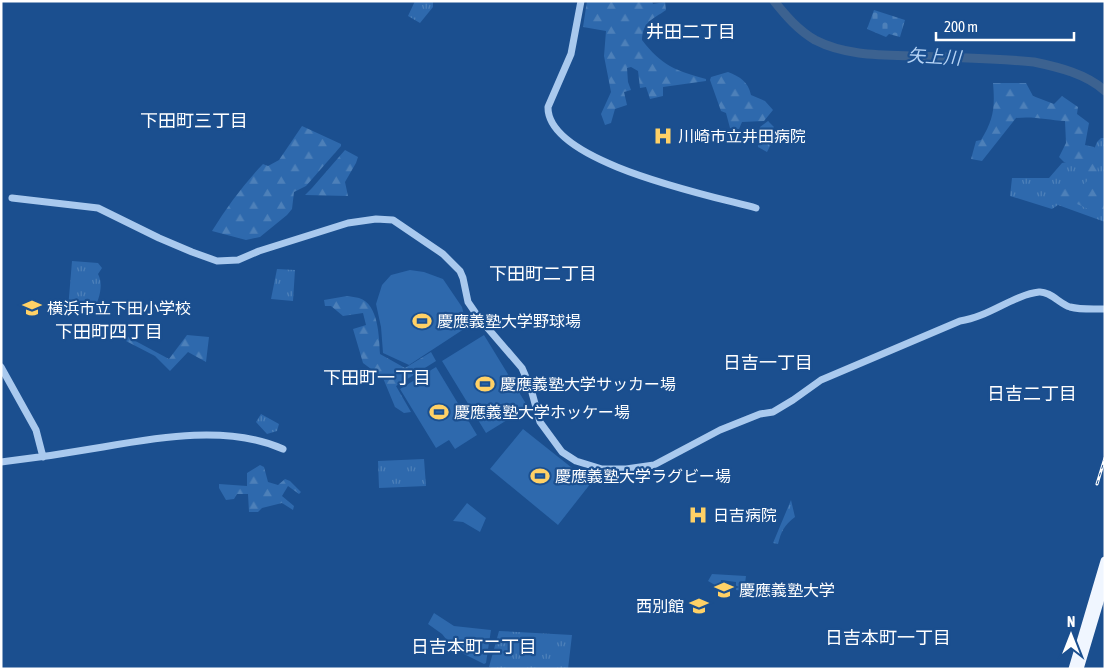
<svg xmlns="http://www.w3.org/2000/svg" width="1106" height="670" font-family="'Asap Condensed','Noto Sans JP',sans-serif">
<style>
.grass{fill:url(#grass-tufts)}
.forest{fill:url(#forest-firs)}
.cemetery{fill:url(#cemetery-stones)}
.garden{fill:#2e69ad}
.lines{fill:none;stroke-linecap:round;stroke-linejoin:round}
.river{stroke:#3c6290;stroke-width:9}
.minor{stroke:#a9c9ee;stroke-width:7}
.major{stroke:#f0f6ff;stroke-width:9}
.rail-casing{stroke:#fff;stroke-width:3}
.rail{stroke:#1b4f8f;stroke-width:1;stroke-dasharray:4;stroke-linecap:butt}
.labels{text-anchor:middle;stroke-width:4.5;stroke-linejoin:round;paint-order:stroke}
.poi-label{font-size:16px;fill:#fff;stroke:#1b4f8f;text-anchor:start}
.neighbourhood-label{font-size:18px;fill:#fff;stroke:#1b4f8f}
.water-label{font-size:18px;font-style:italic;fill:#b5d3f5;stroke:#1b4f8f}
</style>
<defs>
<pattern id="grass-tufts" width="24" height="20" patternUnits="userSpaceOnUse" patternTransform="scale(1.25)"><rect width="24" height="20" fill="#2e69ad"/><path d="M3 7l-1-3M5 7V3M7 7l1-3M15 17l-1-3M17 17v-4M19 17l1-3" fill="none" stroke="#4d80b9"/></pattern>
<pattern id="forest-firs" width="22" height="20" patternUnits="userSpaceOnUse" patternTransform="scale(1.25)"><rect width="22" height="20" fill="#2e69ad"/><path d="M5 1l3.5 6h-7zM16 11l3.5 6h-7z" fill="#4d80b9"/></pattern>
<pattern id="cemetery-stones" width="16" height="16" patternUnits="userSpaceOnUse" patternTransform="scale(1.25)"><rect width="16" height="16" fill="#2e69ad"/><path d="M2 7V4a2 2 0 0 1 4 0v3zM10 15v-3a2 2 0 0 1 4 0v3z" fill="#4d80b9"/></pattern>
</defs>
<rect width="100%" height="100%" fill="#1b4f8f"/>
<path class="grass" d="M415 1H433V7L420 23 408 16Z
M768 121 774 127 766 135 771 144 767 152 758 147 760 127Z
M1101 138H1105V222L1058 205 1052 209 1010 196 1012 178H1049L1062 163 1091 157 1097 142Z
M72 261 98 263 102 268 98 274C104 285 99 300 93 311L68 309Z
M277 269 295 270 293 301 271 299Z
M261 414 279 424 277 431 267 434 256 422Z
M424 459 426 486 379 488 378 461Z
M791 500 795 517C784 525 781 532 778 544L773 543Z
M499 631 572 635 568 669H494L489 667Z"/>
<path class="forest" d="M587 1H652L653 4 665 2 666 10C652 20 643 21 642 40 661 65 676 71 706 79V81L663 87V96L650 99 646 87 640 88 638 71 631 67 627 68 628 82 631 90 624 92 627 105 615 109 611 123 605 125 601 114 611 92 604 56 606 31 583 27Z
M728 72C740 77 748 81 751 95L765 101 773 110 764 121 742 122 739 129 730 128 726 113 721 111 710 80 711 77Z
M993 83H1026L1033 96 1054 104 1062 96 1078 107 1077 114 1089 123 1085 145 1094 147 1100 152 1095 185 1099 191 1105 190V216L1049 192 1056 186 1081 188 1088 180 1084 168 1064 162 1059 157 1066 143 1065 121C1048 120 1034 116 1016 118L982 161 971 159 976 141 981 140C994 119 995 107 993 83Z
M302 126 341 144V146L306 186 294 192 292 209 287 215 260 237 246 240 212 231C227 207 244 184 263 164L268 166 279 160Z
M345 150 358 157 356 163 345 182 348 196 305 195 312 188Z
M347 296C351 297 356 297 359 298 379 304 379 338 380 354L405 368 431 352 436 361 396 386 411 412 404 413 395 407 383 378 363 363 353 329 366 325 363 313 343 316 331 306H325L324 300Z
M187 335 209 337 206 362 188 352 170 371 155 356 126 341 128 337 169 359Z
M260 465 264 467 268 482 278 485 285 479 290 481 301 492 299 494 288 486 282 496 294 506 293 510 282 503 262 508 258 512H249L248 494H237L234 499 226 500 219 488V484L247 486V473Z"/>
<path class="cemetery" d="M874 10 905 20 900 37 889 34 886 37 867 29Z"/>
<path class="garden" d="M410 270 424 272 443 279 462 307 464 315V329L409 365 383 353 381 327 376 304 382 285 391 275Z
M484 335 528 407 486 433 442 361Z
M436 367 477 435 455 449 449 440 436 448 400 389Z
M523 429 591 483 558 525 490 469Z
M467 503 486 518 480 532 463 522 453 521Z
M712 574 746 576 744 591 736 590V582L721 580 720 588 708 581Z
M434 613 454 626 491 630 486 663 484 664 454 649 442 634 428 624Z"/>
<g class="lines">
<path class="river" d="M774 1C786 16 798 30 815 40 846 56 882 55 916 56 956 58 995 58 1034 62 1058 67 1087 74 1105 91"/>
<path class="minor" d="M581 1 571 54 548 107C547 163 713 196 756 208
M12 198 98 208 159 238 192 252 217 261 238 260 259 251 348 223 376 219 393 220 443 254 460 271 463 278 468 302 479 318 522 368 531 389 540 422 562 452 576 461 602 469H626L654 465 720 430 760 414 773 412 793 400 821 380 960 321C989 317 1013 295 1039 292 1050 291 1060 304 1070 307 1081 310 1094 309 1105 309
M1 367 36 430 43 457
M1 462C35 458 69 453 103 447 159 437 230 425 283 449"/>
<path class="major" d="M1073 669 1105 561
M1079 669 1105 582"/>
<g class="rail-casing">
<path id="rail" d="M1097 484 1105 458"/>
</g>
<use href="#rail" class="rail"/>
</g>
<defs>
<g id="hospital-bare" transform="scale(1.5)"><path d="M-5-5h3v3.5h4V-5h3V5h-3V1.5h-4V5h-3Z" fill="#ffd166" stroke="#1b4f8f" stroke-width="2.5" paint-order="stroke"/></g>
<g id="school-bare" transform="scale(1.5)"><path d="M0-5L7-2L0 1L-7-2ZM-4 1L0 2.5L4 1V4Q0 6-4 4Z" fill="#ffd166" stroke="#1b4f8f" stroke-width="2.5" paint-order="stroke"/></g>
<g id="stadium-bare" transform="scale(1.5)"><path d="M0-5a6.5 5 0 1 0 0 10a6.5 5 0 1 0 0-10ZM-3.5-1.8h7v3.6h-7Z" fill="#ffd166" stroke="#1b4f8f" stroke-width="2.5" paint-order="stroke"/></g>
<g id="university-bare" transform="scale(1.5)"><path d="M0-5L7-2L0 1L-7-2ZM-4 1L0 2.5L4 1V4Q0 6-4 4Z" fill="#ffd166" stroke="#1b4f8f" stroke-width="2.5" paint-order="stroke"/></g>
</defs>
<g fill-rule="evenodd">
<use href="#hospital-bare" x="663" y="136"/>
<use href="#school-bare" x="32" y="308"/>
<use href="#stadium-bare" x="422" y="321"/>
<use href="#stadium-bare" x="485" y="384"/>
<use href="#stadium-bare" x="439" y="412"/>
<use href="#stadium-bare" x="540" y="476"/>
<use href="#hospital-bare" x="698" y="515"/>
<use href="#university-bare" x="724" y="590"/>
<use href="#university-bare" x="699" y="606"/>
</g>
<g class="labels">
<g class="poi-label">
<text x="678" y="142">川崎市立井田病院</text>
<text x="47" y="314">横浜市立下田小学校</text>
<text x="437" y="327">慶應義塾大学野球場</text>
<text x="500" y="390">慶應義塾大学サッカー場</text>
<text x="454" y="418">慶應義塾大学ホッケー場</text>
<text x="555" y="482">慶應義塾大学ラグビー場</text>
<text x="713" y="521">日吉病院</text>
<text x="739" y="596">慶應義塾大学</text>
<text x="684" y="612" text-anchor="end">西別館</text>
</g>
<g class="neighbourhood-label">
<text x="691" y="38">井田二丁目</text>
<text x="194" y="127">下田町三丁目</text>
<text x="543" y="280">下田町二丁目</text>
<text x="109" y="338">下田町四丁目</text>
<text x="768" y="369">日吉一丁目</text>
<text x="377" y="384">下田町一丁目</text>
<text x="1032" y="400">日吉二丁目</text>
<text x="888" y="644">日吉本町一丁目</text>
<text x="474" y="653">日吉本町二丁目</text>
</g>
<g class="water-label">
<text transform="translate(934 57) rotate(3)" y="6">矢上川</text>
</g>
</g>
<rect width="1106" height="670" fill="none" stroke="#ffffff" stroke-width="5"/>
<g transform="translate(1071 635)" stroke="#1b4f8f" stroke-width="4" paint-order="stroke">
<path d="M0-4L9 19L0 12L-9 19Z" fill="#ffffff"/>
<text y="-8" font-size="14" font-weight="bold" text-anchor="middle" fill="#ffffff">N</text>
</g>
<path d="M936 32v8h138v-8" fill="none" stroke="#ffffff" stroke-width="2.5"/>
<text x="944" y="32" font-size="15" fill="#ffffff" stroke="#1b4f8f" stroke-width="4" paint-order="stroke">200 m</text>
</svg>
